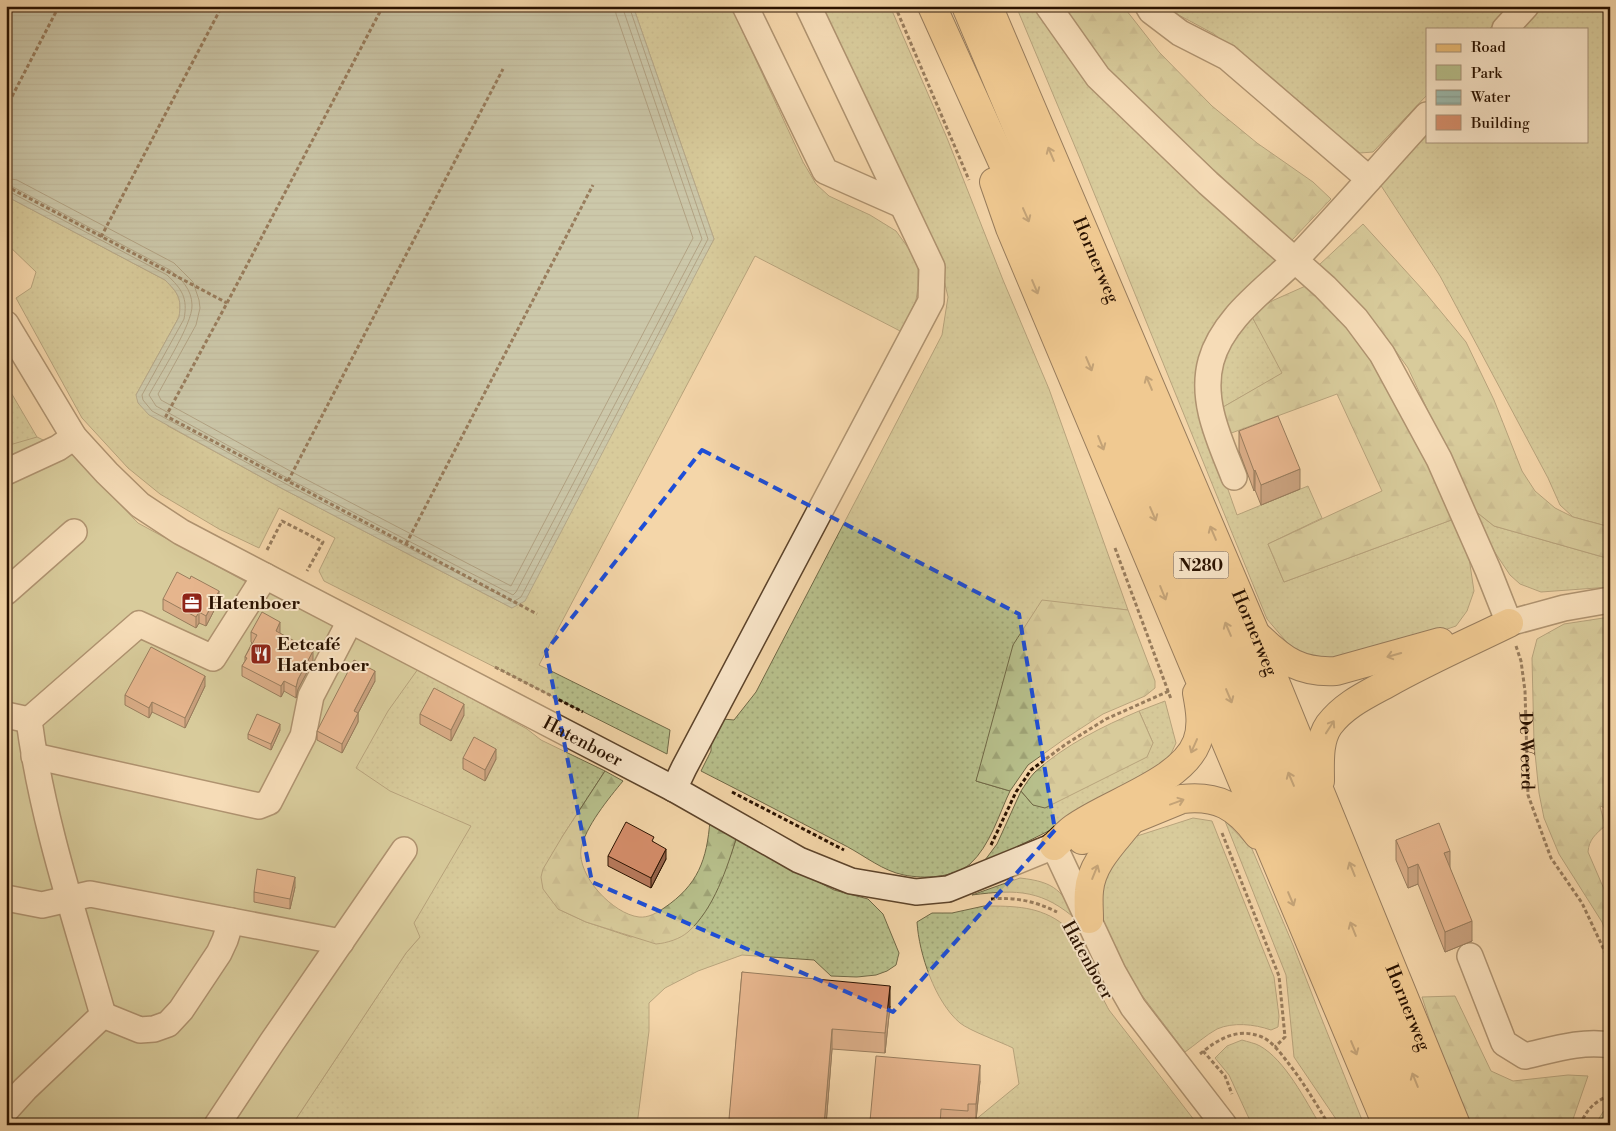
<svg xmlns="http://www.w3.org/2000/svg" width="1616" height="1131" font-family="'Libre Bodoni',serif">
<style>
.grass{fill:url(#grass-dots);stroke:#706846}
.forest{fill:url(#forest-firs);stroke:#706846}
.park{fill:#b7bf8b;stroke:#706846}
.water{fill:url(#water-rules);stroke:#6e7667}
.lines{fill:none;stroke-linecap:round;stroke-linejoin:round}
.shore{stroke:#636656;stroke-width:1}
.minor-casing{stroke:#5c432a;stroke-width:28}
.major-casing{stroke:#2a1200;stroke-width:30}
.path{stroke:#2a1200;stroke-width:3;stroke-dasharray:4 2.5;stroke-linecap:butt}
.minor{stroke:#f8e4c7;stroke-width:25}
.major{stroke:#eabb74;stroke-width:28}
.wall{fill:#b87a5c;stroke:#2a1200}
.shaded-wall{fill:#96634b;stroke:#2a1200}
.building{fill:#d68e6b;stroke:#2a1200}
.oneway{stroke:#8a663a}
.marked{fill:none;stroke:#1d4ed8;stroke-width:4;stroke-dasharray:10 6;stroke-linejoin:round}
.labels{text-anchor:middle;stroke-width:4;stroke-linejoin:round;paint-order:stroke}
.shield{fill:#f8e4c7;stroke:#68513c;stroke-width:1}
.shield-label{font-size:16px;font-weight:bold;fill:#2a1200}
.street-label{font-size:18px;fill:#2a1200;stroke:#f8e4c7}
.poi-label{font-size:18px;font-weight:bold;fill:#2a1200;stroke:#f8e4c7;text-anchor:start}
</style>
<defs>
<pattern id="grass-dots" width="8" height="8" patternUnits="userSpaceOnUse" patternTransform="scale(1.25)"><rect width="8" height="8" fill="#b7bf8b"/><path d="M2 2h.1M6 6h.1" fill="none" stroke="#9ea376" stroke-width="1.8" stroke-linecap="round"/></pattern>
<pattern id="forest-firs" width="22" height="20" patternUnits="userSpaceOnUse" patternTransform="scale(1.25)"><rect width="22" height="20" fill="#b7bf8b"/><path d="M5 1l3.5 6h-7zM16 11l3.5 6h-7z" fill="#9ea376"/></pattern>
<pattern id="water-rules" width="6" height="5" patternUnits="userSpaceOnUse" patternTransform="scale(1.25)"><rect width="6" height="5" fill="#9cb9ac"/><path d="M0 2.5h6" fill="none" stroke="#879e92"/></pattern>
</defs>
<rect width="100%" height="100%" fill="#f4d6a9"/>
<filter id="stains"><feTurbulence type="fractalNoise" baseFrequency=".004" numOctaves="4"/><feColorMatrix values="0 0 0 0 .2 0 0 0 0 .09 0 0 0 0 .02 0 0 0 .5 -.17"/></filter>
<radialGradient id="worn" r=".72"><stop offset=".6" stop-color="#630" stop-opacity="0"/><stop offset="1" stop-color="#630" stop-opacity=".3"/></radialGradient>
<path class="grass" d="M633 6H731L803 162 816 184 829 196 870 215 896 231 909 249 918 266V287L916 300 902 332 755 256 539 665 670 730 667 754 324 581 319 571 335 538 279 508 259 548 219 529 160 494 128 468 82 418 16 298 31 288 36 272 6 243V196L165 280C178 293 182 298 179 317L136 395 168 426 283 489 512 608 714 239Z
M816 6H890L947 138 1003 280 1049 389 1128 610 1042 601 1032 618 976 781 1010 791C999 814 990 846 970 864 953 878 924 879 904 875 883 871 865 856 846 846 798 821 750 796 701 771L711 751V741L723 719 734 720 756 692 942 335 948 297 941 267Z
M1016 6H1037L1277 258 1261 279 1200 410 1237 515 1308 486 1322 518 1268 544 1284 582 1454 519 1469 558 1474 591 1467 611 1456 626 1418 639 1336 660 1308 657 1290 646 1267 619 1081 161Z
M1162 6H1512L1489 29H1427V95L1373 152 1360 153 1214 34Z
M1540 6H1610V527L1573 517 1560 505 1548 478 1440 276 1378 181 1427 128V141H1587V29H1519Z
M1250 313 1283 373 1218 410 1221 354Z
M6 384 37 437 6 452Z
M1474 510 1494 526 1610 559V587L1541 592 1520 584 1510 575 1494 551Z
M418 669 527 729 541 740 605 771 562 837 558 909 586 922 631 937 701 917C716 891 728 865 737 836L799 872 834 890 868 899 883 914 899 953 896 965 887 971 876 975 857 977 831 976 814 960 742 955 698 971 665 988 649 1003V1031L637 1125H292L406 953 420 937 60 769Z
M1165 701 1176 743 1168 760 1085 813 982 864 997 844 1021 791 1033 805 1153 743 1139 711Z
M1193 818 1212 821 1274 977 1279 1016 1278 1027 1271 1030C1254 1024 1233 1022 1217 1029 1206 1035 1195 1045 1185 1052L1132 982 1103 926 1100 907 1105 866 1134 837Z
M1225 821 1252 849 1293 945 1317 1007 1364 1125H1340L1294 1057 1286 975Z
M1020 878C1056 882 1062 891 1078 921 1043 890 1018 889 972 895Z
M984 906C1014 906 1040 906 1064 925L1109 1010 1198 1125H969L1019 1084 1013 1048C1001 1042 970 1031 960 1023 935 1002 919 954 917 922L932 913H952Z
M1242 1040C1248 1042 1255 1043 1260 1046 1285 1060 1306 1101 1320 1125H1252L1229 1075 1215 1058 1227 1046Z
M1610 1107V1125H1595L1603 1112Z"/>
<path class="forest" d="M1061 6H1123L1159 52 1212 106 1257 143 1313 182 1331 199 1292 240 1266 218 1147 108 1102 64Z
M1363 224 1423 290 1466 342 1494 400 1522 471 1535 491 1555 508 1573 517 1610 527V559L1494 526 1474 510 1408 368 1380 329 1319 265Z
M1310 284 1374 360 1441 486 1454 519 1284 582 1268 544 1382 491 1337 394 1226 435 1218 410 1282 373 1250 313 1274 300Z
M1042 600 1128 610 1155 681V688L1145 696 1103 714 1063 740 1028 765 1010 791 976 781 1013 645Z
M1610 617V810L1600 806 1605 826C1596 834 1589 839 1588 852L1610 903V942L1602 922 1559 854 1544 818 1539 793 1534 743 1532 658 1537 639 1564 624Z
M1139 711 1153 743 1147 757 1045 808 1033 805 1021 791C1025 785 1030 777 1035 772 1065 745 1103 726 1139 711Z
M605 771 623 781C609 798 585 827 581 849 577 876 613 914 639 917 648 918 657 913 664 908 698 885 707 860 710 820L737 836C727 868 714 909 688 932 680 939 667 943 656 944L586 922 558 909 543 889 541 877 543 869 562 837Z
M1455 996 1491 1071 1513 1081 1568 1075 1588 1076 1571 1125H1468L1449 1081 1422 997Z"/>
<path class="park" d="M37 437 72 454 138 523 246 582 359 635 418 669 388 711 356 768 390 791 471 826 414 923 420 937 406 953 292 1125H6V446Z"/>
<path class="water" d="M6 6H633L714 239 525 601 512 608 283 489 149 415 138 403 136 395 179 317C182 298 178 293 165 280L6 196Z"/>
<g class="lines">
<path class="shore" d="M6 178 17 180 174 263 193 282 199 300 200 308 196 325 158 394 161 400 292 472 511 586 693 238 616 14 615 6
M6 185 13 187 170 270C181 278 192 290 192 305 193 324 159 376 149 395L156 406 289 479 513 595 516 592 702 239 622 6
M6 192H10L167 275C182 289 188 298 184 319L142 395 143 400 152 411 286 484 513 602 521 597 708 239 629 6"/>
<g class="minor-casing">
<g id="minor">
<path d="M745 6 825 171 902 205"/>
<path d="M1048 6 1098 77 1208 183 1325 287 1356 319 1382 354 1439 459 1488 570 1509 623 1564 608 1610 600"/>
<path d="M1148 6 1151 11 1180 33 1227 57 1369 179"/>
<path d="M1505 29 1526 6"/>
<path id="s2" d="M6 324 74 437 107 473 140 505 181 532 219 552 674 789 799 860 851 881 916 892 948 889 1054 846 1113 972 1133 1007 1224 1125"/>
<path d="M6 472 58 448 74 437"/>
<path d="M1234 477C1220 441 1200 401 1211 361 1223 318 1265 290 1295 260 1340 213 1383 163 1427 115"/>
<path d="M6 592 74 532"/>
<path d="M6 715 29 720"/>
<path d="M34 756 259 806 269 802 303 736 311 696 350 621"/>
<path d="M674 789 684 768 931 301 932 267 808 6"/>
<path d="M6 898 42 905 90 894 341 942"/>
<path d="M1470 956 1504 1043 1525 1056C1552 1050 1582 1040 1610 1045"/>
<path d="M103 1015 140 1030 154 1029 168 1024 181 1010 219 953 225 940 231 921"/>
<path d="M6 1110 25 1089 103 1015C75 917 42 820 29 720L139 624 213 658 265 576"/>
<path d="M217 1125 272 1042 404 850"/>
</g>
</g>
<g class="major-casing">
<g id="major">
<path d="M932 6 1030 223 1409 1125"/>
<path d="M966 6 1308 818 1434 1125"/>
<path id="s3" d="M988 6 1256 635 1456 1125"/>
<path d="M994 182 1010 228 1387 1125"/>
<path d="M1260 638C1284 661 1301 673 1336 671L1440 642"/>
<path d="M1320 781C1320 763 1318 741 1329 725 1344 705 1366 695 1388 683 1427 661 1468 643 1509 623"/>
<path d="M1082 840 1182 799C1217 795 1237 806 1258 835"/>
<path d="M1054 846C1061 840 1067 833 1074 828 1108 803 1182 782 1197 742 1203 726 1200 709 1197 693"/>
<path d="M1089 919C1089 910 1088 900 1089 891 1091 864 1113 843 1129 823"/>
</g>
</g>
<g class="path">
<path d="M383 6 227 303 166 416 537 614"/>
<path d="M895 6 969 180"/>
<path d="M6 108 59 6"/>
<path d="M6 186 227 303"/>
<path d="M101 237 222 6"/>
<path d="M6 295 10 301"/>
<path d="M288 481 503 69"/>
<path d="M406 544 593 185"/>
<path d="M1115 548 1171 699"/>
<path d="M267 550 282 521 323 542 307 571"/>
<path id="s1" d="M1516 646 1521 661 1525 691 1528 795 1551 858 1582 903 1605 952 1610 965"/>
<path d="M495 667 583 712"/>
<path d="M732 792 844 850"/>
<path d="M1222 833 1279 976 1285 1037 1275 1047"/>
<path d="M991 845 1016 792 1031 770 1066 744 1106 719 1169 691"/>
<path d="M991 899C1015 897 1035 901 1057 912"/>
<path d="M1203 1051 1225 1076 1232 1094"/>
<path d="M1200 1054C1218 1039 1238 1027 1262 1037 1273 1042 1282 1055 1289 1064 1304 1083 1316 1104 1329 1125"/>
<path d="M1580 1125C1587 1109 1594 1102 1610 1095"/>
</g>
<use href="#minor" class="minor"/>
<use href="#major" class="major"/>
</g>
<path class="wall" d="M1239 431 1300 489 1261 505 1255 490 1254 491 1239 451Z
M163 599 219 601 206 626 199 623 196 628 163 610Z
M251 632 280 633 313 661 298 689 296 698 284 691 281 697 242 676V666L245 661V657L252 643 251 642Z
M375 681 358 713V722L342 753 317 740V731Z
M205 686 185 728 152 712 149 718 125 705V695Z
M420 714 464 715 451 741 420 724Z
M280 730 271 750 248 739V734Z
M463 758 496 759 485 781 463 769Z
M1396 840 1450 868 1472 941 1445 952 1418 884 1408 888 1396 860Z
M654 842 666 859 651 888 608 866V856Z
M295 887 290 909 254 902V892Z
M742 972 890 1006 885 1053 832 1049 826 1125H729Z
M980 1081 976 1120 968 1119V1125H870V1121Z"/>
<path class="shaded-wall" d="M1300 469V489L1261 505V485Z
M1255 470V490L1254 491V471Z
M219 591V601L206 626V616Z
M199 612V623L196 628V617Z
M280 622V633L276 641V631Z
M313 651V661L298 689 296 698V687L298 679Z
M375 671V681L358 713V722L342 753V744L354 711Z
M205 676V686L185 728V718Z
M284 681V691L281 697V686Z
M152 702V712L149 718V708Z
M464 704V715L451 741V730Z
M280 724V730L271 750V744Z
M496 749V759L485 781V770Z
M666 849V859L651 888V878Z
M1450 851V871L1444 853Z
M1418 864V884L1408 888V868Z
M295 877V887L290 909V899Z
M1472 921V941L1445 952V932Z
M890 986V1006L885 1053V1033Z
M832 1029V1049L826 1125H824Z
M980 1065V1081L976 1120V1104Z"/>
<path class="building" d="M1278 416 1300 469 1261 485 1255 470 1254 471 1239 431Z
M177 572 190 579 191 576 219 591 206 616 199 612 196 617 163 599Z
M262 612 280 622 276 631 313 651 298 679 296 687 284 681 281 686 242 666 247 658 245 657 257 635 251 632Z
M151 647 205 676 185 718 152 702 149 708 125 695Z
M354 660 375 671 354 711 358 713 342 744 317 731Z
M434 688 464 704 451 730 420 714Z
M257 714 280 724 271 744 248 734Z
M474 737 496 749 485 770 463 758Z
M626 822 654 837 652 841 666 849 651 878 608 856Z
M1439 823 1450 851 1444 853 1472 921 1445 932 1418 864 1408 868 1396 840Z
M257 869 295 877 290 899 254 892Z
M742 972 890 986 885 1033 832 1029 824 1125H794L729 1119Z
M876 1056 980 1065 976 1104H968V1111L941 1109 940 1125H906L870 1121Z"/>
<defs><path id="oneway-shaft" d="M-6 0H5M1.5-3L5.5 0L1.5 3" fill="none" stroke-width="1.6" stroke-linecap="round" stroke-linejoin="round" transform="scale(1.25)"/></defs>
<g class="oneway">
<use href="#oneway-shaft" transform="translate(1051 154) rotate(-113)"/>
<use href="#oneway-shaft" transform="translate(1026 215) rotate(66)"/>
<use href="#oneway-shaft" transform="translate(1035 287) rotate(67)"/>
<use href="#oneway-shaft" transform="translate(1089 364) rotate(67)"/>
<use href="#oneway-shaft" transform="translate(1149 383) rotate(-113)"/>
<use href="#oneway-shaft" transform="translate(1101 443) rotate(68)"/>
<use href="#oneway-shaft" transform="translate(1153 514) rotate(67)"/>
<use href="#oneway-shaft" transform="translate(1213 533) rotate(-113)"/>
<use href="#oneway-shaft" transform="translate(1163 593) rotate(68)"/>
<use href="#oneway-shaft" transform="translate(1228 629) rotate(-113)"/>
<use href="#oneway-shaft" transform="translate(1394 655) rotate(164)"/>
<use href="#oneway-shaft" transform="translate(1229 696) rotate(67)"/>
<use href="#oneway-shaft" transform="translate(1330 727) rotate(-57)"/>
<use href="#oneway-shaft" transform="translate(1194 746) rotate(114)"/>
<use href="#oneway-shaft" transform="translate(1291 779) rotate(-113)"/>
<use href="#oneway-shaft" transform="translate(1177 802) rotate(-20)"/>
<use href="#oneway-shaft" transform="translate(1352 869) rotate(-112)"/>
<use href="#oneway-shaft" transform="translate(1095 872) rotate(-68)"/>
<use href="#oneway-shaft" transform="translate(1291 899) rotate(67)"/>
<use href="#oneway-shaft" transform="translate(1353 929) rotate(-112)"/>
<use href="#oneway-shaft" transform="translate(1354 1048) rotate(67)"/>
<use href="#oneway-shaft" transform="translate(1415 1080) rotate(-112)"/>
</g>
<path d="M0 0H1616V1131H0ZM702 450 1019 614 1055 830 893 1012 592 882 546 651Z" fill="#f4d6a9" fill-opacity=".55" fill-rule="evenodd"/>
<path class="marked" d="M702 450 1019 614 1055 830 893 1012 592 882 546 651Z"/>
<defs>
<g id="office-square" transform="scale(1.125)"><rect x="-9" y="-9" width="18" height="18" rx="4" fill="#8f2418" stroke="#f8e4c7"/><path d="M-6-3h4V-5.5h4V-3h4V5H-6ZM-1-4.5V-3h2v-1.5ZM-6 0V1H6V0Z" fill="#fff"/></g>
<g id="restaurant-square" transform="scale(1.125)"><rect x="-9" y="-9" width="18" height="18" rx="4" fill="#8f2418" stroke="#f8e4c7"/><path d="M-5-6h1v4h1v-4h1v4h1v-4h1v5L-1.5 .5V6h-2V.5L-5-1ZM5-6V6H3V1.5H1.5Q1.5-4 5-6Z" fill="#fff"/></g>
</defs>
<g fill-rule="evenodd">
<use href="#office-square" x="192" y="603"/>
<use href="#restaurant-square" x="261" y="654"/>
</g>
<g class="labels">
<rect class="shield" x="1173.5" y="551.5" width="55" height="27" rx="4"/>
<g class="shield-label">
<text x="1201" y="571">N280</text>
</g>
<g class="street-label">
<text dy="6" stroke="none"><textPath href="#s3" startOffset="276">Hornerweg</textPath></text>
<text dy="6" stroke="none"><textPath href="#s3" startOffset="681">Hornerweg</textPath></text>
<text dy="6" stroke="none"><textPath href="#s2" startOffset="729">Hatenboer</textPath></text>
<text dy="6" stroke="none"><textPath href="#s1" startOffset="106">De Weerd</textPath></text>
<text transform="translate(1088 960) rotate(61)" y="6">Hatenboer</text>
<text dy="6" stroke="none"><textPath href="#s3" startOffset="1086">Hornerweg</textPath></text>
</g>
<g class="poi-label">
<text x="208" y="609">Hatenboer</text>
<text x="277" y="650">Eetcafé<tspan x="277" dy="21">Hatenboer</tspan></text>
</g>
</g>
<rect width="1616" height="1131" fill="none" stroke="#f4d6a9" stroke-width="25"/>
<rect x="8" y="8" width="1601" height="1116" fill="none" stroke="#2a1200" stroke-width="2.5"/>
<rect x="12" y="12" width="1591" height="1106" fill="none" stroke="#2a1200"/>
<rect x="1426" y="28" width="162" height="115" fill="#f8e4c7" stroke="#a69077"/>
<rect x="1436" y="44" width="25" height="8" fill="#eabb74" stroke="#a69077"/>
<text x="1471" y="52" font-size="15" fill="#2a1200">Road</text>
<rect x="1436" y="65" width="25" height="15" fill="#b7bf8b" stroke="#a69077"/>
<text x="1471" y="78" font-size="15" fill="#2a1200">Park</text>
<rect x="1436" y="90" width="25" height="15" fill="url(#water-rules)" stroke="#a69077"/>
<text x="1471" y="102" font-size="15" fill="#2a1200">Water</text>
<rect x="1436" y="115" width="25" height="15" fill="#d68e6b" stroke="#a69077"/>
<text x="1471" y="128" font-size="15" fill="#2a1200">Building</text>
<rect width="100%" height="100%" filter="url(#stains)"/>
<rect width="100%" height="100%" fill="url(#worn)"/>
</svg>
